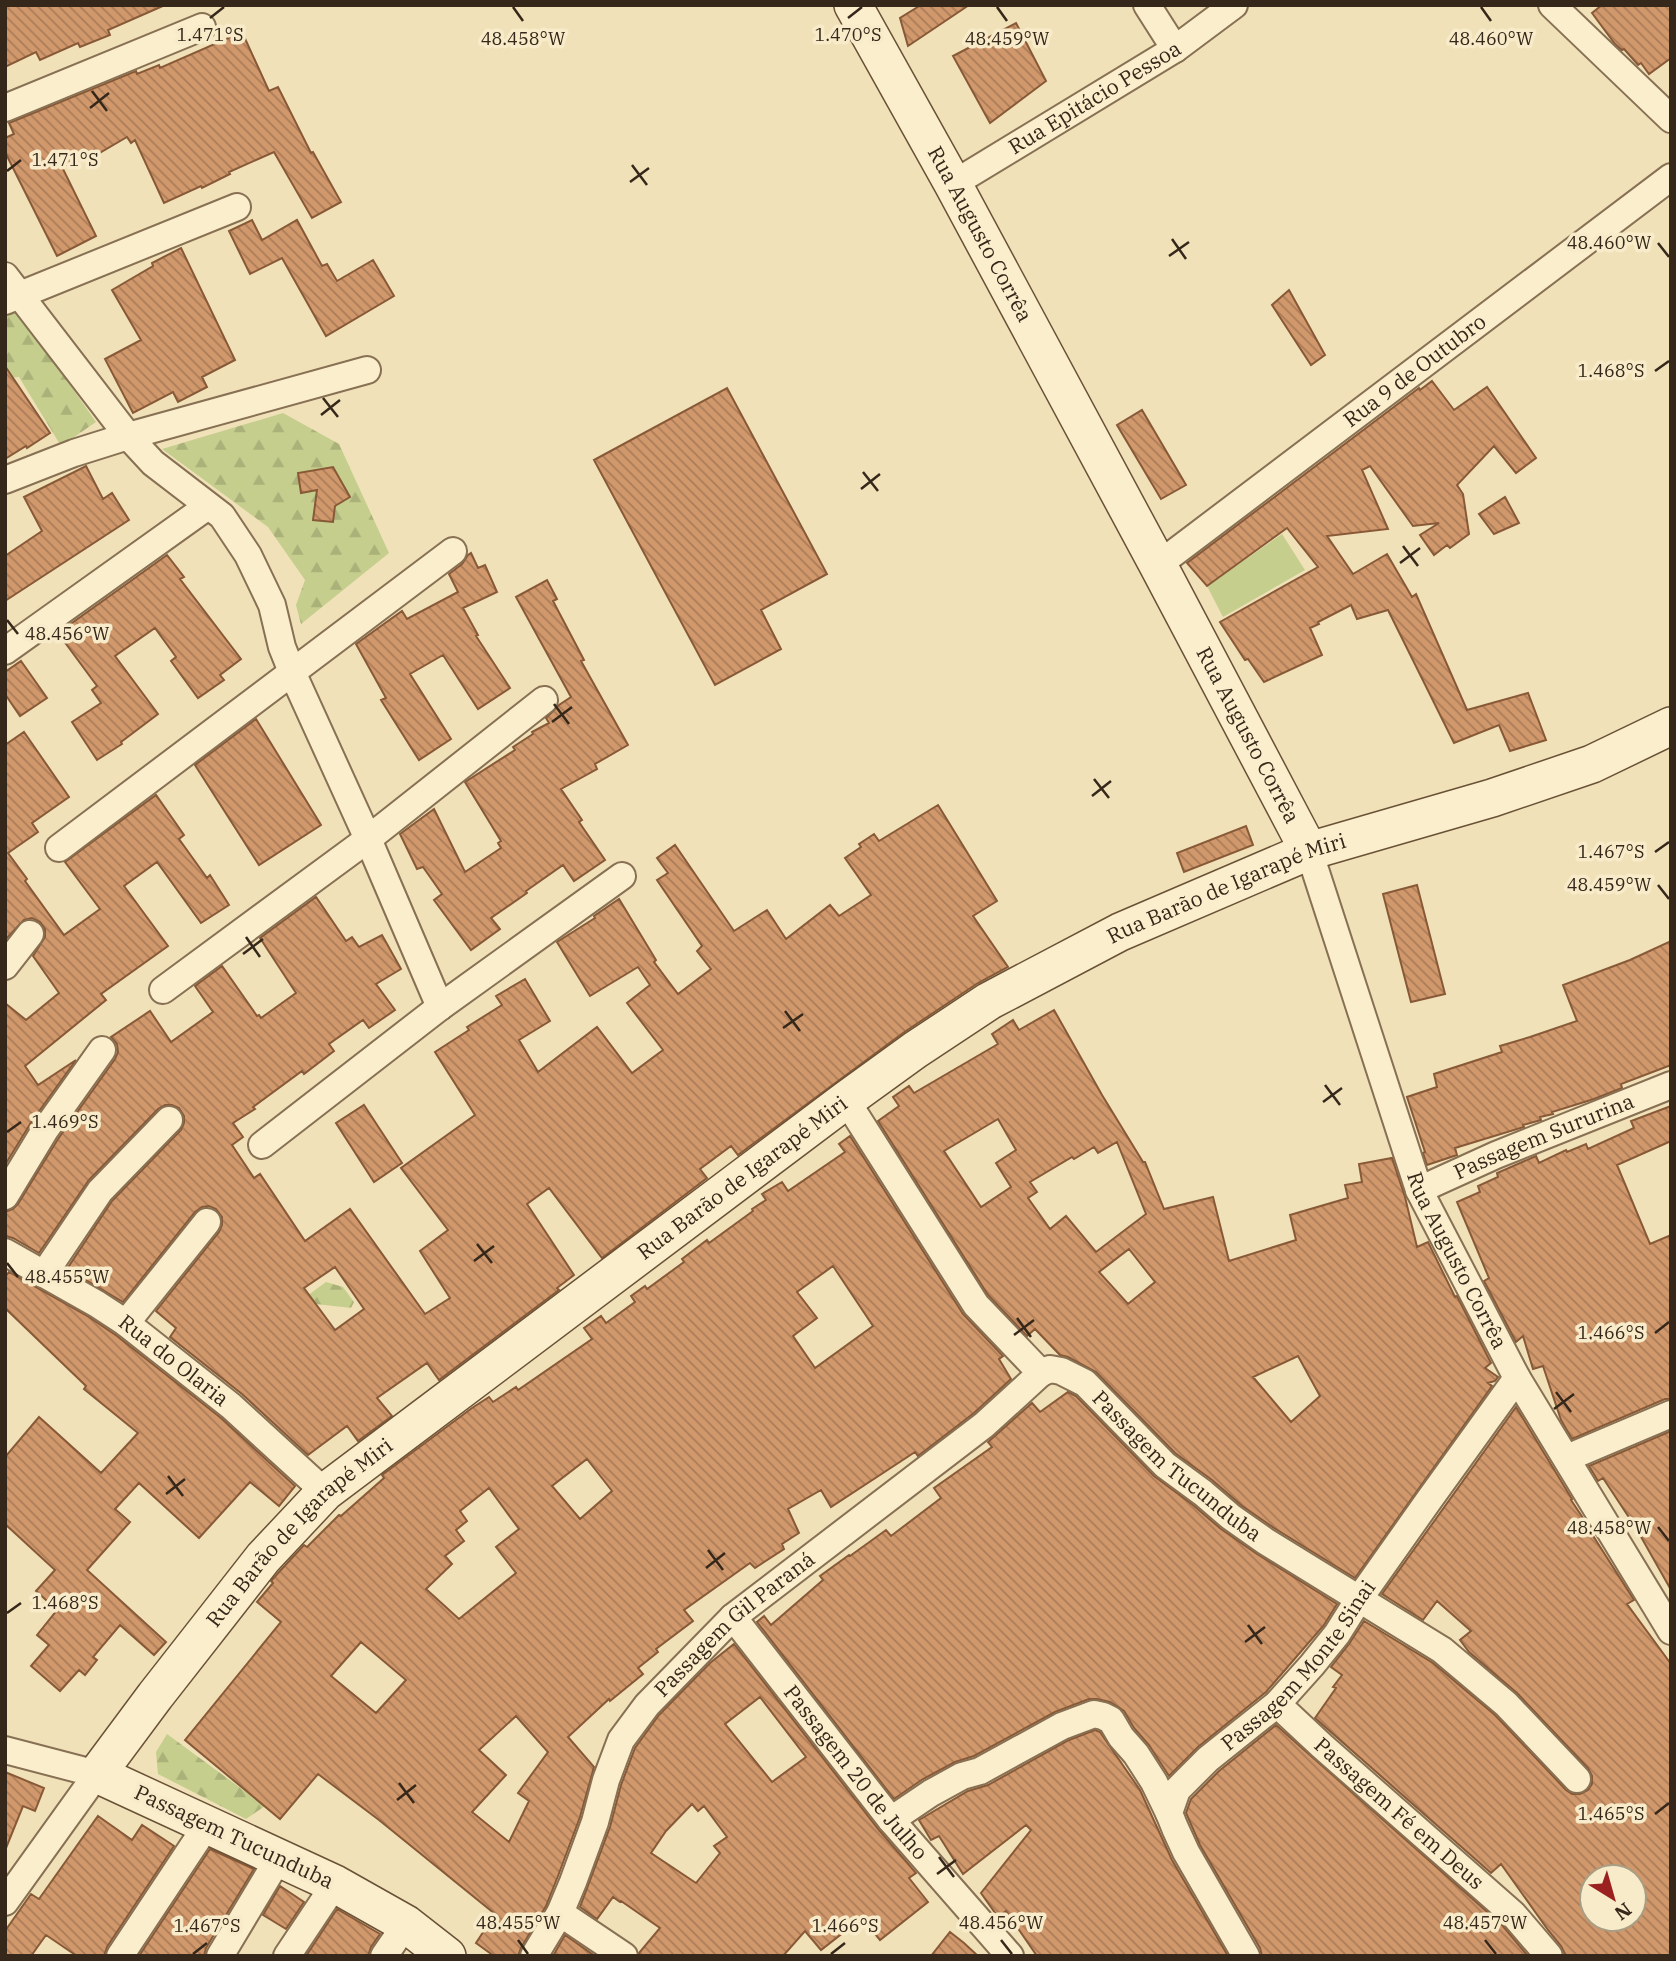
<svg xmlns="http://www.w3.org/2000/svg" width="1676" height="1961" font-family="'IBM Plex Serif',serif">
<style>
.forest{fill:url(#forest-firs)}
.pitch{fill:#c5ce8d}
.building{fill:url(#building-back-hatch);stroke:#885937;stroke-width:2;fill-rule:evenodd}
.lines{fill:none;stroke-linecap:round;stroke-linejoin:round}
.street-casing{stroke:#877053;stroke-width:30}
.secondary-casing{stroke:#695136;stroke-width:40}
.street{stroke:#fbeecc;stroke-width:26}
.secondary{stroke:#fbeecc;stroke-width:37}
.ticks{fill:none;stroke:#352719;stroke-width:2.5}
.labels{text-anchor:middle;stroke-width:7;stroke-linejoin:round;paint-order:stroke}
.street-label{font-size:21px;fill:#352719;stroke:#f7ebc9}
.ticks-label{font-size:18px;text-anchor:middle;fill:#352719;stroke:#f7ebc9;stroke-width:7;stroke-linejoin:round;paint-order:stroke}
</style>
<defs>
<pattern id="forest-firs" width="22" height="20" patternUnits="userSpaceOnUse" patternTransform="scale(1.75)"><rect width="22" height="20" fill="#c5ce8d"/><path d="M5 1l3.5 6h-7zM16 11l3.5 6h-7z" fill="#aab179"/></pattern>
<pattern id="building-back-hatch" width="6" height="6" patternUnits="userSpaceOnUse" patternTransform="scale(1.75)"><rect width="6" height="6" fill="#d1986c"/><path d="M-1 5l2 2M0 0l6 6M5-1l2 2" fill="none" stroke="#aa7c58"/></pattern>
</defs>
<rect width="100%" height="100%" fill="#f0e1b9"/>
<path class="forest" d="M14 305 96 422 61 446 19 377 5 378V309Z
M283 413 339 444 389 553 301 624 296 605 305 580 268 527 162 449Z
M326 1282 343 1287 354 1302 351 1308 316 1304 281 1315Z
M167 1734 265 1806 246 1819 158 1774 156 1752Z"/>
<path class="pitch" d="M1282 534 1305 570 1223 617 1207 586Z"/>
<path class="building" d="M5 5H165L108 30 110 35 80 47 78 43 40 60 36 52 5 67Z
M921 5H969L908 46 900 18Z
M1602 5H1671V58L1649 74 1641 63 1638 65 1624 49 1622 50 1615 44 1592 13Z
M1016 23 1046 81 990 123 953 56Z
M242 32 269 91 278 87 311 153 313 152 341 202 312 218 274 152 229 172 230 174 202 188 201 186 164 203 135 140 131 143 127 137 96 155 94 150 62 167 96 236 57 256 5 152V138L14 134 9 123 136 71 137 74 159 65 160 68Z
M252 220 262 240 297 220 322 266 327 264 337 281 373 260 394 296 326 336 282 258 250 274 229 231Z
M181 248 235 360 202 377 207 387 178 402 173 392 133 413 105 359 141 340 112 290 153 266 152 263Z
M1289 290 1325 355 1311 365 1272 305Z
M5 366 50 433 27 448 26 446 5 459Z
M1432 381 1454 410 1487 387 1536 458 1516 473 1494 446 1457 485 1463 494 1469 534 1450 548 1447 545 1434 555 1420 535 1439 523 1413 526 1370 466 1362 470 1388 529 1327 536 1353 574 1387 554 1412 597 1416 594 1467 710 1528 693 1546 740 1510 751 1499 725 1454 743 1388 610 1357 619 1351 605 1318 622 1319 624 1310 628 1322 655 1264 682 1248 659 1245 660 1220 622 1318 567 1287 528 1207 586 1187 563 1419 388 1420 390Z
M727 388 827 574 761 610 781 649 715 685 594 460Z
M1142 410 1186 485 1161 499 1117 425Z
M86 466 103 499 112 493 129 520 5 601V556L42 531 24 497Z
M333 467 350 497 335 506 333 522 313 520 317 490 301 493 298 473Z
M1505 497 1519 523 1494 534 1479 514Z
M471 553 478 568 485 565 497 592 463 608 478 635 476 636 510 688 478 709 443 655 410 674 451 739 419 760 381 700 386 698 356 644 402 611 407 619 458 592 449 574 462 564 468 555Z
M167 555 184 577 180 579 241 659 220 675 224 680 198 698 171 661 176 657 155 628 115 656 158 714 121 742 122 744 97 760 72 722 101 703 92 690 97 686 58 633Z
M547 580 557 599 553 601 584 660 581 661 628 745 595 764 597 769 561 789 582 820 579 822 605 860 574 881 563 865 526 891 527 893 491 918 500 929 471 950 434 900 442 894 423 867 417 869 400 834 434 809 465 872 501 848 498 843 501 841 465 782 515 750 513 747 533 734 532 732 549 723 546 718 559 705 571 697 516 597Z
M21 661 47 698 20 716 5 694V672Z
M256 719 321 825 259 865 195 765Z
M24 732 69 797 32 823 38 832 8 853 27 879 25 881 64 935 100 909 65 862 156 795 184 835 179 839 207 878 210 875 229 905 201 923 157 862 124 886 168 946 101 994 106 1000 25 1066 38 1085 76 1060 32 1121 5 1165V1003L26 1020 59 993 33 956 45 937V929L40 922 32 918 24 920 5 940V745Z
M938 805 997 901 973 916 1008 967 978 983 903 1033 738 1155 731 1146 700 1169 707 1178 602 1258 549 1188 527 1204 574 1275 557 1288 559 1290 439 1380 427 1363 377 1398 392 1416 358 1441 347 1426 308 1455 242 1394 170 1337 176 1328 156 1311 219 1232 222 1225V1217L216 1209 209 1206 202 1207 195 1212 123 1302 67 1269 112 1201 181 1130 184 1123V1116L179 1108 172 1105H165L158 1109 89 1180 39 1253 13 1238 5 1236V1212L13 1209 18 1204 58 1139 115 1059 118 1052 117 1044 111 1037 150 1011 171 1042 213 1012 195 986 222 966 257 1016 259 1015 261 1018 296 993 260 938 316 897 346 941 352 937 359 947 382 935 401 969 376 984 395 1010 369 1028 363 1020 329 1044 334 1051 304 1074 302 1071 253 1107 255 1109 233 1123 243 1137 232 1145 254 1178 260 1174 305 1241 350 1209 425 1314 450 1298 420 1251 448 1230 401 1168 475 1115 435 1052 469 1030 467 1027 502 1005 496 996 525 979 550 1021 519 1040 538 1072 597 1027 632 1073 663 1050 627 1003 650 985 638 967 590 996 557 942 595 918 594 916 619 899 656 960 654 962 678 994 711 969 697 951 702 946 657 880 668 873 657 858 675 845 734 931 767 910 786 939 830 905 839 916 871 895 845 858 861 847 859 844 874 834 879 841ZM335 1267 364 1309 335 1330 304 1288Z
M1246 826 1253 845 1184 872 1177 853Z
M1417 885 1445 994 1411 1002 1383 894Z
M1671 941V1065L1621 1084 1622 1088 1594 1099 1552 1112 1553 1114 1540 1117 1541 1120 1523 1125 1524 1127 1455 1148 1457 1155 1427 1165 1423 1153 1425 1152 1407 1097 1437 1087 1434 1074 1502 1052 1500 1046 1530 1037 1577 1021 1563 985 1630 960Z
M1054 1010 1102 1095 1143 1162H1145L1164 1209 1213 1197 1229 1261 1296 1240 1290 1215 1348 1198 1345 1185 1362 1182 1359 1164 1392 1158 1405 1197 1417 1247 1428 1242 1455 1297 1457 1296 1491 1363 1485 1368 1498 1377 1495 1381 1488 1383 1492 1386 1355 1578 1274 1528 1241 1505 1212 1480 1175 1453 1096 1372 1068 1357 1060 1355 1035 1329 1027 1336 988 1295 878 1121 899 1106 893 1097 909 1086 914 1093 998 1044 992 1034 1013 1020 1019 1030ZM998 1119 1016 1150 996 1163 1011 1187 981 1207 944 1151ZM1117 1142 1146 1214 1096 1252 1066 1216 1050 1229 1028 1198 1037 1192 1030 1182 1072 1157 1074 1159 1094 1147 1098 1153ZM1129 1249 1155 1282 1128 1304 1099 1272ZM1298 1356 1320 1396 1291 1422 1253 1377Z
M364 1105 402 1163 374 1182 336 1123Z
M1671 1106V1141L1617 1165 1650 1244 1671 1235V1399H1665L1572 1439 1561 1420 1543 1366 1533 1369 1523 1336 1516 1342 1484 1281 1489 1278 1457 1202 1480 1192 1478 1186 1498 1177 1497 1173 1536 1156 1539 1163 1566 1150 1567 1152 1586 1144 1588 1149 1634 1128 1631 1121Z
M850 1136 963 1314 1003 1356 999 1359 1011 1379 974 1413 918 1456 915 1452 831 1507 821 1490 788 1509 799 1533 782 1544 784 1549 755 1568 750 1563 684 1610 693 1621 656 1649 658 1652 638 1668 643 1674 610 1701 609 1699 568 1737 594 1767 580 1817 558 1876 546 1906 521 1948 518 1956H494L476 1943 495 1914 379 1820 318 1774 280 1819 185 1740 281 1622 257 1602 273 1583 271 1581 279 1572 304 1545 307 1547 339 1515 341 1516 384 1478 382 1475 472 1408 489 1397 493 1402 516 1387 518 1390 592 1339 584 1328 601 1316 606 1323 635 1302 631 1296 645 1286 647 1289 684 1262 682 1259 707 1240 709 1243 753 1211 752 1209 766 1200 762 1194 782 1182 788 1191 845 1152 839 1144ZM833 1266 873 1326 815 1368 793 1336 817 1318 797 1292ZM587 1459 612 1491 580 1519 552 1486ZM489 1488 519 1529 496 1547 516 1573 459 1619 426 1589 452 1564 445 1556 464 1541 456 1530 467 1521 460 1511ZM361 1642 406 1680 376 1713 331 1676ZM516 1716 548 1752 518 1793 529 1801 509 1842 472 1812 506 1775 479 1750Z
M9 1272 89 1317 117 1336 221 1418 295 1486 279 1506 250 1482 199 1538 139 1483 115 1509 130 1522 87 1570 166 1642 154 1655 120 1625 93 1657 97 1660 85 1675 79 1670 60 1691 31 1666 49 1645 37 1635 57 1610 36 1591 55 1570 5 1524V1457L39 1417 101 1473 138 1433 84 1389 86 1386 5 1308V1277Z
M1068 1392 1076 1396 1154 1476 1193 1505 1221 1529 1257 1554 1337 1604 1324 1625 1266 1692 1198 1747 1169 1776 1149 1745 1134 1728 1124 1711 1110 1702 1097 1699H1089L1055 1712 974 1756 955 1762 923 1779 894 1799 757 1622 764 1616 771 1625 823 1580 820 1576 849 1555 850 1556 886 1530 891 1536 941 1498 934 1488 992 1447 988 1442 1032 1403 1040 1412Z
M1516 1407 1572 1499 1571 1500 1591 1530 1590 1531 1634 1600 1627 1604 1671 1664V1956H1566L1561 1946 1548 1930 1501 1864 1491 1873 1315 1718 1336 1688 1333 1687 1342 1675 1331 1667 1349 1644 1364 1621 1433 1663 1495 1715 1566 1790 1572 1794H1580L1588 1790 1592 1784V1776L1588 1768 1517 1693 1469 1652 1460 1640 1471 1631 1437 1601 1423 1620 1382 1594ZM1592 1877H1634V1919H1592Z
M1671 1431V1590L1636 1528 1603 1478 1598 1481 1589 1466Z
M734 1644 879 1830 916 1873 909 1878 928 1902 880 1940 862 1918 821 1950 805 1931 783 1956H640L639 1953 660 1928 621 1901 620 1902 613 1897 597 1919 580 1907 610 1827 621 1785 635 1748 659 1715 710 1663ZM760 1697 806 1757 772 1782 725 1724ZM692 1804 698 1811 704 1806 727 1837 714 1846 720 1853 696 1883 651 1853 666 1831Z
M1276 1725 1502 1925 1528 1956H1262L1260 1948 1200 1845 1186 1813 1191 1799 1219 1771Z
M1095 1730 1100 1732 1140 1790 1172 1860 1228 1956H1037L1006 1911 998 1917 981 1893 1031 1830 1026 1825 963 1874 939 1836 931 1840 919 1820 968 1791 988 1785 1069 1740Z
M5 1772 44 1788 35 1811 23 1806 6 1848Z
M98 1816 132 1840 142 1825 174 1846 107 1947 104 1956H77L46 1935 31 1956H5V1931L31 1894 39 1899Z
M210 1849 254 1869 206 1948 204 1956H139Z
M280 1886 304 1902 286 1929 263 1915Z
M337 1909 380 1934 371 1947 368 1956H306Z
M950 1932 964 1943 978 1956H931Z
M565 1935 595 1956H553Z"/>
<g class="lines">
<g class="street-casing">
<g id="street">
<path d="M1147 5 1175 49"/>
<path d="M1552 5 1671 119"/>
<path d="M5 108 202 27"/>
<path id="s1" d="M953 184 1175 49 1234 5"/>
<path d="M5 276 128 436 153 463 222 516 248 555 272 605 282 647 292 672 368 839 440 1007"/>
<path d="M5 301 237 207"/>
<path d="M5 480 74 453 128 436 367 370"/>
<path id="s2" d="M1158 565 1671 177"/>
<path d="M5 651 208 506"/>
<path d="M59 848 453 551"/>
<path id="s3" d="M1309 851 1419 1190 1517 1378 1671 1631"/>
<path d="M5 966 30 934"/>
<path d="M163 990 368 839 544 700"/>
<path id="s4" d="M846 1100 976 1305 1041 1373 1050 1369 1061 1371 1085 1383 1165 1465 1203 1493 1231 1517 1265 1541 1442 1650 1506 1704 1577 1779"/>
<path d="M262 1145 440 1007 622 876"/>
<path id="s5" d="M1419 1190 1496 1155 1671 1085"/>
<path d="M5 1196 45 1130 102 1050"/>
<path id="s6" d="M5 1252 97 1304 126 1323 231 1406 325 1492"/>
<path d="M44 1274 100 1191 169 1120"/>
<path d="M126 1323 207 1222"/>
<path d="M1567 1458 1671 1414"/>
<path id="s7" d="M733 1617 891 1820 1010 1956"/>
<path id="s8" d="M1277 1704 1322 1746 1513 1914 1549 1956"/>
<path d="M5 1750 97 1774 5 1902"/>
<path d="M891 1820 931 1793 962 1776 980 1771 1062 1726 1094 1714 1103 1716 1111 1720 1121 1737 1136 1754 1154 1782 1169 1813"/>
<path d="M560 1913 624 1956"/>
<path d="M120 1956 207 1825"/>
<path d="M220 1956 274 1866 277 1857"/>
<path d="M287 1956 335 1884"/>
<path d="M384 1956 406 1924"/>
<path id="s9" d="M534 1956 560 1913 573 1882 595 1822 606 1780 621 1740 647 1705 733 1617 984 1425 1041 1373"/>
<path id="s10" d="M1246 1956 1186 1852 1175 1828 1169 1813 1177 1790 1208 1759 1277 1704 1312 1665 1337 1634 1359 1599 1429 1500 1517 1378"/>
</g>
</g>
<g class="secondary-casing">
<g id="secondary">
<path id="s11" d="M853 5 953 184 1158 565 1309 851"/>
<path id="s12" d="M447 1956 406 1924 335 1884 97 1774 155 1696 263 1558 325 1492 846 1100 915 1050 989 1001 1120 932 1309 851 1492 798 1592 764 1671 726"/>
</g>
</g>
<use href="#street" class="street"/>
<use href="#secondary" class="secondary"/>
</g>
<path class="ticks" d="M513 7 523 21M997 7 1007 21M1481 7 1491 21M210 18 224 7M848 18 862 7M92 91 107 111M90 108 109 93M632 165 647 185M7 171 21 160M630 182 649 168M1172 239 1186 259M1658 243 1669 257M1169 256 1189 242M1655 371 1669 361M323 398 338 417M321 415 340 400M863 472 878 491M861 489 880 474M1403 546 1418 566M1400 563 1420 548M7 620 18 634M554 704 569 724M552 722 572 707M1094 779 1109 798M1092 796 1111 781M1655 852 1669 842M1658 885 1669 899M246 937 260 957M243 954 263 939M785 1011 800 1031M783 1028 803 1014M1325 1085 1340 1105M1323 1102 1342 1088M7 1132 21 1122M477 1244 492 1263M474 1261 494 1246M7 1263 18 1277M1017 1318 1031 1337M1655 1333 1669 1322M1014 1335 1034 1320M1556 1392 1571 1412M1554 1409 1574 1394M168 1476 183 1496M166 1494 185 1479M1658 1527 1669 1541M708 1550 723 1570M706 1568 725 1553M7 1613 21 1603M1248 1625 1262 1644M1245 1642 1265 1627M399 1783 414 1803M397 1800 416 1785M1655 1814 1669 1803M939 1857 954 1877M937 1874 956 1860M518 1940 528 1954M1001 1940 1012 1954M1485 1940 1496 1954M193 1954 207 1943M831 1954 845 1943"/>
<g class="labels">
<g class="street-label">
<text dy="7" stroke="none"><textPath href="#s1" startOffset="166">Rua Epitácio Pessoa</textPath></text>
<text dy="7" stroke="none"><textPath href="#s11" startOffset="262">Rua Augusto Corrêa</textPath></text>
<text dy="7" stroke="none"><textPath href="#s2" startOffset="322">Rua 9 de Outubro</textPath></text>
<text dy="7" stroke="none"><textPath href="#s11" startOffset="830">Rua Augusto Corrêa</textPath></text>
<text dy="7" stroke="none"><textPath href="#s12" startOffset="1848">Rua Barão de Igarapé Miri</textPath></text>
<text dy="7" stroke="none"><textPath href="#s5" startOffset="136">Passagem Sururina</textPath></text>
<text dy="7" stroke="none"><textPath href="#s12" startOffset="1281">Rua Barão de Igarapé Miri</textPath></text>
<text dy="7" stroke="none"><textPath href="#s3" startOffset="436">Rua Augusto Corrêa</textPath></text>
<text dy="7" stroke="none"><textPath href="#s6" startOffset="201">Rua do Olaria</textPath></text>
<text dy="7" stroke="none"><textPath href="#s4" startOffset="509">Passagem Tucunduba</textPath></text>
<text dy="7" stroke="none"><textPath href="#s12" startOffset="712">Rua Barão de Igarapé Miri</textPath></text>
<text dy="7" stroke="none"><textPath href="#s9" startOffset="397">Passagem Gil Paraná</textPath></text>
<text dy="7" stroke="none"><textPath href="#s10" startOffset="362">Passagem Monte Sinai</textPath></text>
<text dy="7" stroke="none"><textPath href="#s7" startOffset="198">Passagem 20 de Julho</textPath></text>
<text dy="7" stroke="none"><textPath href="#s8" startOffset="164">Passagem Fé em Deus</textPath></text>
<text transform="translate(234 1837) rotate(25)" y="7">Passagem Tucunduba</text>
</g>
</g>
<g class="ticks-label">
<text x="848" y="41">1.470°S</text>
<text x="210" y="41">1.471°S</text>
<text x="523" y="45">48.458°W</text>
<text x="1007" y="45">48.459°W</text>
<text x="1491" y="45">48.460°W</text>
<text x="65" y="166">1.471°S</text>
<text x="1609" y="249">48.460°W</text>
<text x="1611" y="377">1.468°S</text>
<text x="67" y="640">48.456°W</text>
<text x="1611" y="858">1.467°S</text>
<text x="1609" y="891">48.459°W</text>
<text x="65" y="1128">1.469°S</text>
<text x="67" y="1283">48.455°W</text>
<text x="1611" y="1339">1.466°S</text>
<text x="1609" y="1534">48.458°W</text>
<text x="65" y="1609">1.468°S</text>
<text x="1611" y="1820">1.465°S</text>
<text x="518" y="1929">48.455°W</text>
<text x="1001" y="1929">48.456°W</text>
<text x="1485" y="1929">48.457°W</text>
<text x="207" y="1932">1.467°S</text>
<text x="845" y="1932">1.466°S</text>
</g>
<rect width="1676" height="1961" fill="none" stroke="#352719" stroke-width="14"/>
<g transform="translate(1613 1898) rotate(143)"><circle r="33" fill="#f7ebc9" stroke="#a99d83" stroke-width="2"/>
<path d="M0-5L12 26L0 18L-12 26Z" fill="#9a211f"/>
<text y="-10" font-size="19" font-weight="bold" text-anchor="middle" fill="#352719">N</text>
</g>
</svg>
